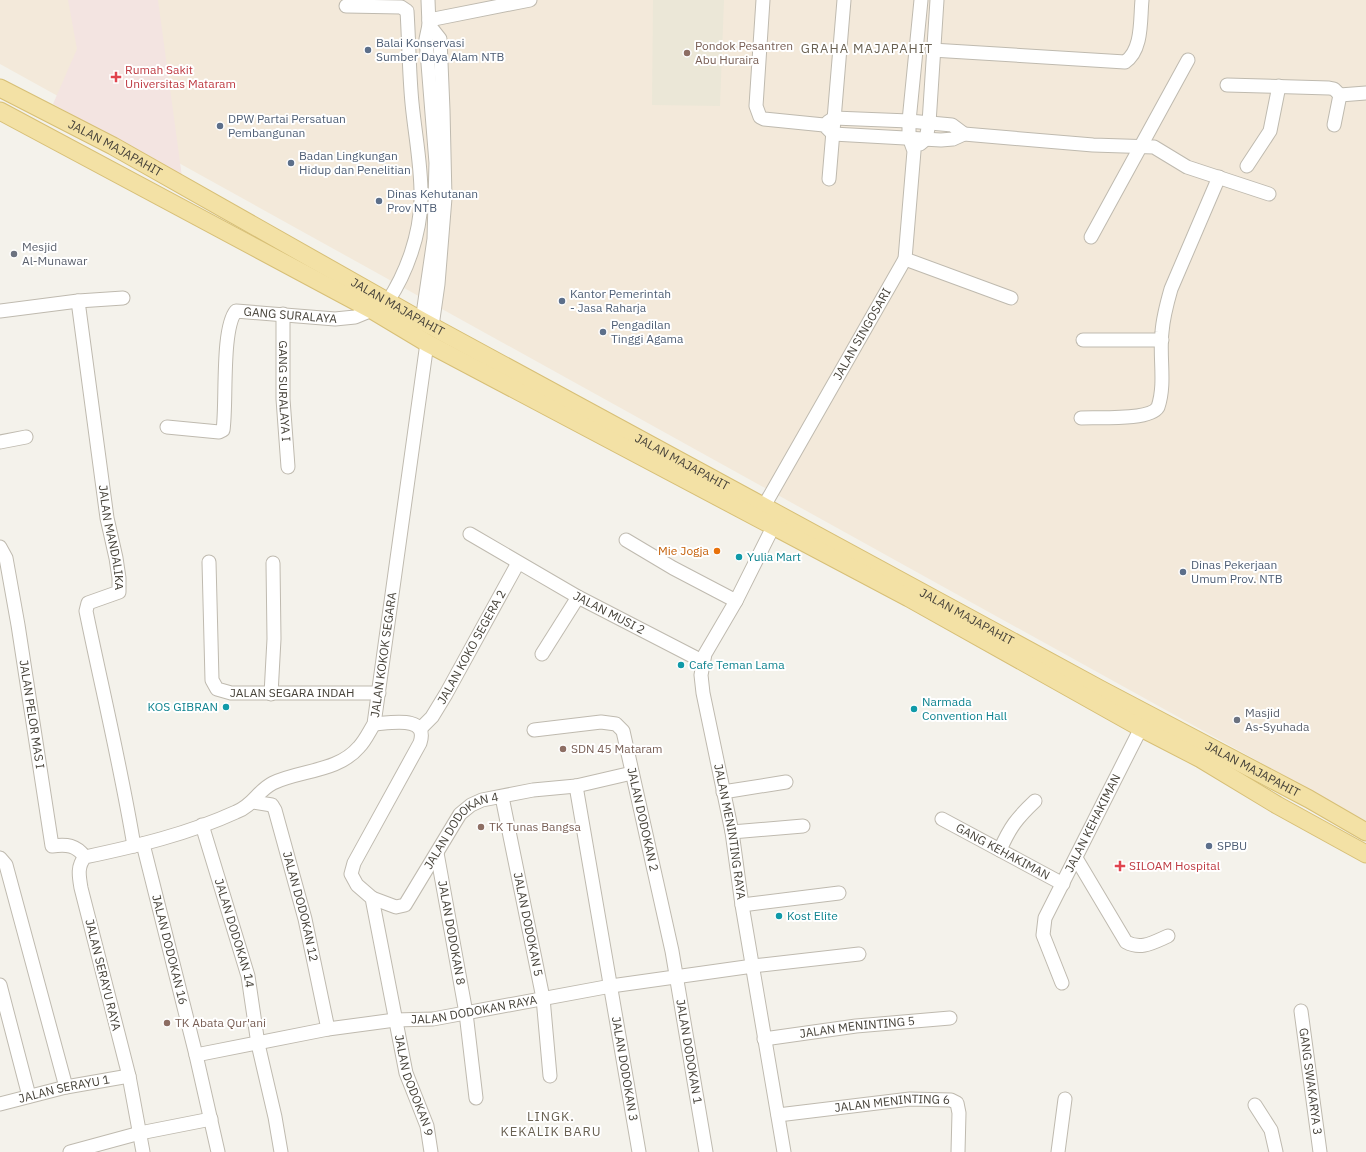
<svg xmlns="http://www.w3.org/2000/svg" width="1366" height="1152" font-family="'IBM Plex Sans',sans-serif">
<style>
.commercial{fill:#f3e9da}
.education{fill:#ebe7d7}
.medical{fill:#f3e4e1}
.lines{fill:none;stroke-linecap:round;stroke-linejoin:round}
.minor-casing{stroke:#bfbaaf;stroke-width:15}
.major-casing{stroke:#d7bf76;stroke-width:19}
.minor{stroke:#fff;stroke-width:13}
.major{stroke:#f3e1a5;stroke-width:17}
.service-dot{fill:#5c6f8a;stroke:#fff;stroke-width:1.5}
.education-dot{fill:#8d6e63;stroke:#fff;stroke-width:1.5}
.health-dot{fill:#e0444e;stroke:#fff;stroke-width:1.5}
.worship-dot{fill:#6b7280;stroke:#fff;stroke-width:1.5}
.food-dot{fill:#e8710a;stroke:#fff;stroke-width:1.5}
.culture-dot{fill:#0f9aa8;stroke:#fff;stroke-width:1.5}
.labels{text-anchor:middle;stroke-width:4;stroke-linejoin:round;paint-order:stroke}
.service-label{font-size:12px;fill:#4e5e75;stroke:#fff;text-anchor:start}
.education-label{font-size:12px;fill:#785e54;stroke:#fff;text-anchor:start}
.health-label{font-size:12px;fill:#be3a42;stroke:#fff;text-anchor:start}
.street-label{font-size:12px;fill:#47433a;stroke:#fff}
.worship-label{font-size:12px;fill:#5b616d;stroke:#fff;text-anchor:start}
.food-label{font-size:12px;fill:#c56008;stroke:#fff;text-anchor:end}
.culture-label{font-size:12px;fill:#0d838f;stroke:#fff;text-anchor:start}
.neighbourhood-label{font-size:13px;letter-spacing:1px;fill:#696152;stroke:#fff}
</style>
<rect width="100%" height="100%" fill="#f4f2eb"/>
<path class="commercial" d="M0 0H1366V821L0 64Z"/>
<path class="education" d="M653 0H724L720 106 652 105Z"/>
<path class="medical" d="M68 0H158L182 177 53 104 77 49Z"/>
<g class="lines">
<g class="minor-casing">
<g id="minor">
<path d="M763 0 756 106 760 117 764 119 824 125 833 134 941 140 953 139 964 134 1093 145 1154 147 1187 167 1269 194"/>
<path d="M346 6 401 7 407 11C409 42 409 72 412 103 415 135 422 168 421 200 420 235 407 272 388 301"/>
<path d="M429 20 530 0"/>
<path d="M429 25 440 39 443 110 445 198 438 284 432 326"/>
<path d="M932 50 1125 62C1143 50 1140 19 1142 0"/>
<path d="M1227 85 1329 88 1334 89 1340 95 1366 93"/>
<path d="M828 122 834 118 909 121 952 125 964 134"/>
<path d="M1334 125 1340 95"/>
<path d="M920 144 926 139 929 123 937 0"/>
<path d="M1247 166 1270 131 1279 86"/>
<path d="M829 179 844 0"/>
<path d="M1091 237 1188 60"/>
<path d="M905 259 914 151 909 137V121L921 0"/>
<path id="s1" d="M78 301 107 518 116 558 119 578V592L88 603 86 611C102 689 121 767 134 846"/>
<path d="M0 311 78 301 123 298"/>
<path id="s2" d="M283 314V399L288 467"/>
<path d="M422 321 434 239 436 163 426 39 429 25 428 0"/>
<path d="M1083 340H1162"/>
<path d="M1081 418C1097 417 1150 421 1158 407 1166 383 1159 357 1162 332 1163 318 1167 303 1171 289L1219 177"/>
<path id="s3" d="M167 427 219 432 223 430C227 404 221 329 236 311L335 319 355 317 372 310"/>
<path d="M0 442 26 437"/>
<path id="s4" d="M764 506 905 259 1011 298"/>
<path id="s5" d="M773 527 736 601 705 654 701 675 703 693 732 832 742 905 784 1152"/>
<path id="s6" d="M470 534 578 597 702 661"/>
<path d="M626 540 673 568 736 601"/>
<path id="s7" d="M0 547 6 558 18 625 52 846C67 844 76 845 85 857"/>
<path id="s8" d="M209 562 212 680 217 689 231 693H379"/>
<path d="M542 654 578 597"/>
<path d="M271 694 274 639 273 563"/>
<path id="s9" d="M374 724C391 723 429 715 420 743L354 863 351 874 357 885 372 898 406 1073 427 1126 431 1152"/>
<path id="s10" d="M421 728 432 717 446 694 518 563"/>
<path id="s11" d="M534 730 601 722 616 724 623 731 672 951 706 1152"/>
<path id="s12" d="M576 786 639 1152"/>
<path d="M723 792 786 782"/>
<path id="s13" d="M502 797 543 998 550 1076"/>
<path id="s14" d="M253 802 272 805 275 810 305 919 328 1029"/>
<path id="s15" d="M942 819 1063 884"/>
<path id="s16" d="M202 825 248 976 258 1044 275 1117 281 1152"/>
<path d="M732 832 803 826"/>
<path id="s17" d="M143 844 196 1055 218 1152"/>
<path d="M1000 850C1010 827 1017 818 1035 801"/>
<path id="s18" d="M437 853 466 1013 476 1098"/>
<path d="M0 858 6 865 66 1087"/>
<path d="M1076 858 1126 942C1141 950 1152 943 1168 936"/>
<path id="s19" d="M372 898 396 907 405 905 460 814 471 805 482 800 533 790 576 786 632 773"/>
<path d="M742 905 839 893"/>
<path id="s20" d="M1062 983 1043 935 1045 918 1141 728"/>
<path d="M0 985 29 1096"/>
<path id="s21" d="M1301 1011 1320 1152"/>
<path id="s22" d="M764 1039 856 1026 950 1018"/>
<path id="s23" d="M196 1055 328 1029 395 1020 433 1019 611 986 753 966 859 954"/>
<path id="s24" d="M0 1104 66 1087 129 1076"/>
<path d="M1255 1105 1271 1130 1276 1152"/>
<path id="s25" d="M778 1115 910 1099 951 1100 957 1103 959 1113 958 1152"/>
<path d="M70 1152 140 1133 211 1119"/>
<path id="s26" d="M143 1152 129 1076 81 888C79 876 77 866 85 857 137 846 188 834 236 812 254 805 257 791 273 783 300 770 338 772 359 747 365 741 369 732 374 724L427 343"/>
<path d="M1058 1152 1065 1099"/>
</g>
</g>
<g class="major-casing">
<g id="major">
<path id="s27" d="M0 88 113 146 422 321 1100 689 1309 799 1366 832"/>
<path d="M0 111 372 310 427 343 909 598 1141 728 1201 759 1277 805 1366 854"/>
</g>
</g>
<use href="#minor" class="minor"/>
<use href="#major" class="major"/>
</g>
<g class="service-dot">
<circle cx="368" cy="50" r="4"/>
<circle cx="220" cy="126" r="4"/>
<circle cx="291" cy="163" r="4"/>
<circle cx="379" cy="201" r="4"/>
<circle cx="562" cy="301" r="4"/>
<circle cx="603" cy="332" r="4"/>
<circle cx="1183" cy="572" r="4"/>
<circle cx="1209" cy="846" r="4"/>
</g>
<g class="education-dot">
<circle cx="687" cy="53" r="4"/>
<circle cx="563" cy="749" r="4"/>
<circle cx="481" cy="827" r="4"/>
<circle cx="167" cy="1023" r="4"/>
</g>
<g class="health-dot">
<path d="M114 71h4v4h4v4h-4v4h-4v-4h-4v-4h4z"/>
<path d="M1118 860h4v4h4v4h-4v4h-4v-4h-4v-4h4z"/>
</g>
<g class="worship-dot">
<circle cx="14" cy="254" r="4"/>
<circle cx="1237" cy="720" r="4"/>
</g>
<circle class="food-dot" cx="717" cy="551" r="4"/>
<g class="culture-dot">
<circle cx="739" cy="557" r="4"/>
<circle cx="681" cy="665" r="4"/>
<circle cx="226" cy="707" r="4"/>
<circle cx="914" cy="709" r="4"/>
<circle cx="779" cy="916" r="4"/>
</g>
<g class="labels">
<g class="service-label">
<text x="376" y="47">Balai Konservasi<tspan x="376" dy="14">Sumber Daya Alam NTB</tspan></text>
<text x="228" y="123">DPW Partai Persatuan<tspan x="228" dy="14">Pembangunan</tspan></text>
<text x="299" y="160">Badan Lingkungan<tspan x="299" dy="14">Hidup dan Penelitian</tspan></text>
<text x="387" y="198">Dinas Kehutanan<tspan x="387" dy="14">Prov NTB</tspan></text>
<text x="570" y="298">Kantor Pemerintah<tspan x="570" dy="14">- Jasa Raharja</tspan></text>
<text x="611" y="329">Pengadilan<tspan x="611" dy="14">Tinggi Agama</tspan></text>
<text x="1191" y="569">Dinas Pekerjaan<tspan x="1191" dy="14">Umum Prov. NTB</tspan></text>
<text x="1217" y="850">SPBU</text>
</g>
<g class="education-label">
<text x="695" y="50">Pondok Pesantren<tspan x="695" dy="14">Abu Huraira</tspan></text>
<text x="571" y="753">SDN 45 Mataram</text>
<text x="489" y="831">TK Tunas Bangsa</text>
<text x="175" y="1027">TK Abata Qur'ani</text>
</g>
<g class="health-label">
<text x="125" y="74">Rumah Sakit<tspan x="125" dy="14">Universitas Mataram</tspan></text>
<text x="1129" y="870">SILOAM Hospital</text>
</g>
<g class="street-label">
<text dy="4" stroke="none"><textPath href="#s27" startOffset="130">JALAN MAJAPAHIT</textPath></text>
<text dy="4" stroke="none"><textPath href="#s27" startOffset="454">JALAN MAJAPAHIT</textPath></text>
<text dy="4" stroke="none"><textPath href="#s3" startOffset="232">GANG SURALAYA</textPath></text>
<text dy="4" stroke="none"><textPath href="#s4" startOffset="198">JALAN SINGOSARI</textPath></text>
<text dy="4" stroke="none"><textPath href="#s2" startOffset="77">GANG SURALAYA I</textPath></text>
<text dy="4" stroke="none"><textPath href="#s27" startOffset="778">JALAN MAJAPAHIT</textPath></text>
<text dy="4" stroke="none"><textPath href="#s1" startOffset="239">JALAN MANDALIKA</textPath></text>
<text dy="4" stroke="none"><textPath href="#s6" startOffset="160">JALAN MUSI 2</textPath></text>
<text dy="4" stroke="none"><textPath href="#s27" startOffset="1102">JALAN MAJAPAHIT</textPath></text>
<text dy="4" stroke="none"><textPath href="#s10" startOffset="96">JALAN KOKO SEGERA 2</textPath></text>
<text dy="4" stroke="none"><textPath href="#s26" startOffset="701">JALAN KOKOK SEGARA</textPath></text>
<text dy="4" stroke="none"><textPath href="#s8" startOffset="204">JALAN SEGARA INDAH</textPath></text>
<text dy="4" stroke="none"><textPath href="#s7" startOffset="171">JALAN PELOR MAS I</textPath></text>
<text dy="4" stroke="none"><textPath href="#s27" startOffset="1426">JALAN MAJAPAHIT</textPath></text>
<text dy="4" stroke="none"><textPath href="#s11" startOffset="183">JALAN DODOKAN 2</textPath></text>
<text dy="4" stroke="none"><textPath href="#s20" startOffset="175">JALAN KEHAKIMAN</textPath></text>
<text dy="4" stroke="none"><textPath href="#s5" startOffset="325">JALAN MENINTING RAYA</textPath></text>
<text dy="4" stroke="none"><textPath href="#s19" startOffset="131">JALAN DODOKAN 4</textPath></text>
<text dy="4" stroke="none"><textPath href="#s15" startOffset="69">GANG KEHAKIMAN</textPath></text>
<text dy="4" stroke="none"><textPath href="#s14" startOffset="125">JALAN DODOKAN 12</textPath></text>
<text dy="4" stroke="none"><textPath href="#s13" startOffset="130">JALAN DODOKAN 5</textPath></text>
<text dy="4" stroke="none"><textPath href="#s16" startOffset="113">JALAN DODOKAN 14</textPath></text>
<text dy="4" stroke="none"><textPath href="#s18" startOffset="81">JALAN DODOKAN 8</textPath></text>
<text dy="4" stroke="none"><textPath href="#s17" startOffset="109">JALAN DODOKAN 16</textPath></text>
<text transform="translate(103 975) rotate(76)" y="4">JALAN SERAYU RAYA</text>
<text dy="4" stroke="none"><textPath href="#s23" startOffset="282">JALAN DODOKAN RAYA</textPath></text>
<text dy="4" stroke="none"><textPath href="#s22" startOffset="94">JALAN MENINTING 5</textPath></text>
<text dy="4" stroke="none"><textPath href="#s11" startOffset="420">JALAN DODOKAN 1</textPath></text>
<text dy="4" stroke="none"><textPath href="#s12" startOffset="287">JALAN DODOKAN 3</textPath></text>
<text dy="4" stroke="none"><textPath href="#s21" startOffset="71">GANG SWAKARYA 3</textPath></text>
<text dy="4" stroke="none"><textPath href="#s9" startOffset="435">JALAN DODOKAN 9</textPath></text>
<text dy="4" stroke="none"><textPath href="#s24" startOffset="66">JALAN SERAYU 1</textPath></text>
<text dy="4" stroke="none"><textPath href="#s25" startOffset="115">JALAN MENINTING 6</textPath></text>
</g>
<g class="worship-label">
<text x="22" y="251">Mesjid<tspan x="22" dy="14">Al-Munawar</tspan></text>
<text x="1245" y="717">Masjid<tspan x="1245" dy="14">As-Syuhada</tspan></text>
</g>
<g class="food-label">
<text x="709" y="555">Mie Jogja</text>
</g>
<g class="culture-label">
<text x="747" y="561">Yulia Mart</text>
<text x="689" y="669">Cafe Teman Lama</text>
<text x="922" y="706">Narmada<tspan x="922" dy="14">Convention Hall</tspan></text>
<text x="218" y="711" text-anchor="end">KOS GIBRAN</text>
<text x="787" y="920">Kost Elite</text>
</g>
<g class="neighbourhood-label">
<text x="867" y="53">GRAHA MAJAPAHIT</text>
<text x="551" y="1121">LINGK.<tspan x="551" dy="15">KEKALIK BARU</tspan></text>
</g>
</g>
</svg>
